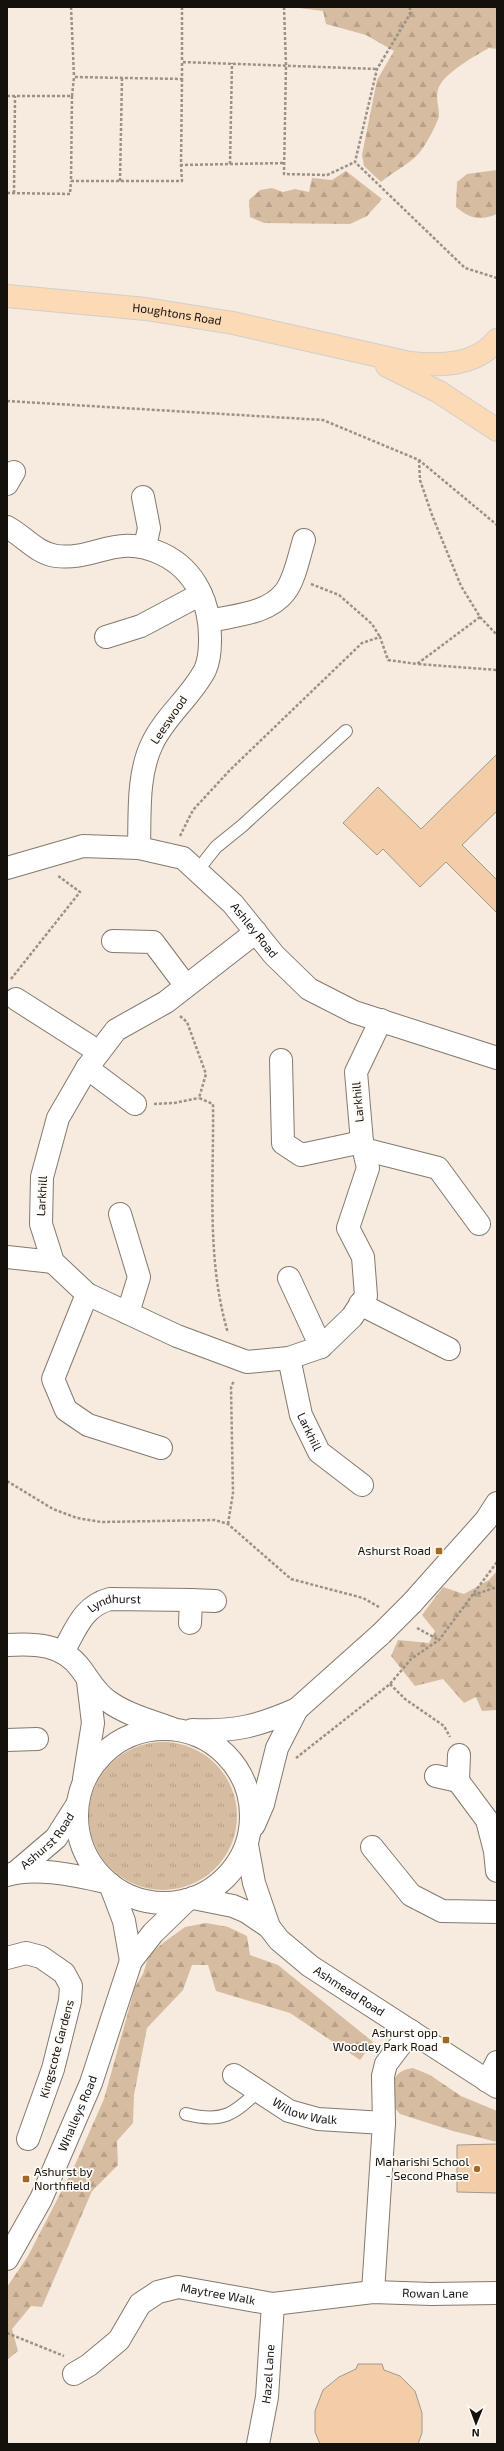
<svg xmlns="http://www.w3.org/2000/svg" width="504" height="2451" font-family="'Exo 2',sans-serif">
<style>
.grass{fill:url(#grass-tufts)}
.forest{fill:url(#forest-firs)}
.building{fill:#f2cda8;stroke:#a3988d}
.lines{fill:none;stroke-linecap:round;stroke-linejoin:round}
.service-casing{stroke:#83796e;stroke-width:14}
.minor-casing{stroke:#83796e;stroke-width:24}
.tertiary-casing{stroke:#83796e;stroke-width:24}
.primary-casing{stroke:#d0cfce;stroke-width:24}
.path{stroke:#9a9189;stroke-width:2.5;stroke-dasharray:3 2;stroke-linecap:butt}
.service{stroke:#fff;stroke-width:12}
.minor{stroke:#fff;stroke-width:22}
.tertiary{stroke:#fff;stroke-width:22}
.primary{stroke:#fbdab5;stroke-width:22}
.tertiary-bridge-casing{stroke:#83796e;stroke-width:24;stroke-linecap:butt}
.tertiary-bridge{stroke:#fff;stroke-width:22}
.poi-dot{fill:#a06a25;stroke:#fefaf5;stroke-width:1.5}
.labels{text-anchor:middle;stroke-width:3.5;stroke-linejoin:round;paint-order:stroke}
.street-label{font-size:12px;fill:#14100c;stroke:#fefaf5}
.poi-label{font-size:12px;fill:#14100c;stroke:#fefaf5;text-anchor:end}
</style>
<defs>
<pattern id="grass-tufts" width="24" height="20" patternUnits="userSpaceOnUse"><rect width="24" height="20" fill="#d6bca0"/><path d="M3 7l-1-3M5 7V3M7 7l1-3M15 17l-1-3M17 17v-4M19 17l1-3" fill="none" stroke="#b7a189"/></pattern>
<pattern id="forest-firs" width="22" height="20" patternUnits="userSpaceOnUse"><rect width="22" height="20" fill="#d6bca0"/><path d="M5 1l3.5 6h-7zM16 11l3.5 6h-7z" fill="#b7a189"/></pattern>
</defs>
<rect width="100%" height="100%" fill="#f7ebdf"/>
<path class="grass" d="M89 1816a74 74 0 1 1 148 0a74 74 0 1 1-148 0Z"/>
<path class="forest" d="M291 7H497V49L489 48C476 55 447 72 440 85 434 95 439 105 439 115 439 121 427 142 423 148 413 163 395 170 381 182L364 166 362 155 377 80 394 51 366 35 326 24 323 11Z
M497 170V214C480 221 470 219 456 207L457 182 467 174Z
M346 171 382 199 367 216 350 224 264 223 250 217 249 200 260 190 272 188 283 192 295 189 309 192 312 178 332 180Z
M497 1571V1710L482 1711 476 1697 464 1703 443 1679 415 1686 391 1656 398 1640 429 1643 435 1631 422 1615 443 1587 464 1594 489 1580Z
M206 1923 228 1927 247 1936 250 1955 278 1965 373 2042 360 2060 290 2013 216 1991 208 1965H192L183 1990 147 2028 134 2095 133 2123 117 2141 118 2165 92 2191 42 2307 31 2306 12 2329 18 2351 7 2360V2287L28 2256 74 2167 104 2099 135 1987 143 1974 149 1955 163 1943 185 1927Z
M413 2068 430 2075 461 2096 497 2111V2142L453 2131 400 2114 389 2101C393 2083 392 2071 413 2068Z"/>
<path class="building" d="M497 754V811L462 845 497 880V913L446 862 420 887 383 849 377 855 343 823 378 787 421 829Z
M497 2144V2193L457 2192V2145Z
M358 2364H382L384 2370 400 2376 415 2391 422 2413V2433L418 2444H320L315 2432V2411L323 2390 339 2377 356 2369Z"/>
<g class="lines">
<g class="service-casing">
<path id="service" d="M197 871 216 847 242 826 346 731
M186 2114C222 2123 233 2115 258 2091"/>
</g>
<g class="minor-casing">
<g id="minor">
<path d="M7 484 14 472"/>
<path d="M143 497 149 528 145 547"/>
<path d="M7 527C24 536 36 553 56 556 95 561 117 532 162 554 196 570 211 605 210 641 210 651 209 661 205 670 191 697 165 716 152 744 137 775 140 815 139 848"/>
<path d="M210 621C235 615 268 614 285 592 295 579 299 556 304 540"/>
<path d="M106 637 141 626 201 594"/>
<path id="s1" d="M7 868 83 846 139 848 183 858 233 904 274 955 309 989 354 1012 497 1058"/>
<path d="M256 932 166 1002 116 1030 87 1068 58 1118 42 1177 41 1224 53 1262 87 1294 177 1336 247 1362 289 1358 321 1347 352 1317 366 1296 363 1257 348 1228 368 1168 362 1142 356 1072 381 1020"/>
<path d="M113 941 153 942 186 986"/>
<path d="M16 999 99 1052"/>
<path d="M281 1060 283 1143 301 1155 362 1142"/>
<path d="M87 1068 135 1104"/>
<path d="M363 1149 438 1168 479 1224"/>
<path d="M120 1214 139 1277 128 1313"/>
<path d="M7 1257 53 1262"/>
<path d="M289 1278 321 1347"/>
<path d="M87 1294 53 1379 66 1410 88 1425 161 1448"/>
<path d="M360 1304 449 1349"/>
<path id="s2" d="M289 1358 301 1415 319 1452 362 1485"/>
<path d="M190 1623 191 1600 215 1601"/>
<path d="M7 1645C35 1643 63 1644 81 1669 90 1681 95 1692 108 1701 127 1715 152 1721 173 1729"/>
<path id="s3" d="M63 1652C76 1629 83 1606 110 1599L191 1600"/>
<path d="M7 1740 37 1739"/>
<path d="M436 1776 458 1781 459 1755"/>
<path d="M84 1779 93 1723 88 1681"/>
<path d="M458 1781 487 1820 495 1851 497 1871"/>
<path d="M372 1847 411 1895 442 1911 497 1912"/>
<path d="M7 1958 26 1953 41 1957 64 1973 71 1986 70 2001 53 2069 28 2139"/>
<path id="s4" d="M234 2075 289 2111 318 2119 384 2123"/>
<path d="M487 2081 497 2062"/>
<path d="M373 2292 384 2123 383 2076 386 2064 411 2031"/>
<path id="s5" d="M74 2374 89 2365 119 2340 140 2304 158 2292 178 2287 273 2304 373 2292 431 2294 497 2293"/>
<path id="s6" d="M258 2444 267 2397 273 2304"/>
</g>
</g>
<g class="tertiary-casing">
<g id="tertiary">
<path d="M412 1603 486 1520 497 1503"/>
<circle cx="164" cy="1816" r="87"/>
<path d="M192 1730C235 1732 258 1726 297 1709"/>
<path d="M254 1825 263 1804 277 1748 297 1709 381 1634"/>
<path d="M247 1845 254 1883 269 1927"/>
<path id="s7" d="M15 1873 56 1838 77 1805"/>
<path d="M7 1875C36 1866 77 1876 106 1882"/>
<path d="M110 1884 124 1921 131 1961"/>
<path id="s8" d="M193 1898 233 1906 247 1912 269 1927 279 1940 310 1966 497 2087"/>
<path id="s9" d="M7 2259 41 2199 91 2083 131 1961 153 1933 187 1900"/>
</g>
</g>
<g class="primary-casing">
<g id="primary">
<path id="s10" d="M7 296 146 309 233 323 410 363C440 366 476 366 497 340"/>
<path d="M387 366 439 392 497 430"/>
</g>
</g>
<path class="path" d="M71 7 74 77
M182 7V62
M284 7 286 65 284 174 327 175 355 162
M410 7V14L377 69 355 162 465 268 497 278
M182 79 181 165 285 163
M7 96H72L74 77 182 79V62L377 69
M72 96 71 181H182L181 165
M230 164 232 63
M120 181 122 78
M7 193 70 194 71 181
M14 193 15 96
M7 401 323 420 419 460 497 525
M419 460 420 480 432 515 461 586 480 617 497 635
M311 584 339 595 372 624 380 637
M480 617 417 664 497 670
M180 836 193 810 230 770 362 643 380 637 388 660 417 664
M11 979 80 892 57 875
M180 1016 187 1022 206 1074 199 1098 213 1104C214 1181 206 1259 228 1333
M154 1104 174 1103 199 1098
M7 1481 53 1509 77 1518 101 1522 215 1520 228 1524 291 1579 363 1598 379 1607
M228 1524 233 1493 231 1388 234 1380
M473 1595 497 1587
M417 1628 439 1640
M390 1684 405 1699 444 1726 450 1737
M296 1758 390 1684 411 1659 439 1640 497 1562
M7 2333 64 2356"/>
<use href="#service" class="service"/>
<use href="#minor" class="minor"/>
<use href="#tertiary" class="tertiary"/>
<use href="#primary" class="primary"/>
<g class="tertiary-bridge-casing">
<path id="tertiary-bridge" d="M381 1634 412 1603"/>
</g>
<use href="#tertiary-bridge" class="tertiary-bridge"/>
</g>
<g class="poi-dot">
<rect x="435" y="1547" width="8" height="8" rx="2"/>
<rect x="442" y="2036" width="8" height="8" rx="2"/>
<circle cx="477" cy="2169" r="4"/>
<rect x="22" y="2175" width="8" height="8" rx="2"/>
</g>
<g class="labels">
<g class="street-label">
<text dy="4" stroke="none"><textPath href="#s10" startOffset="171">Houghtons Road</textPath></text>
<text transform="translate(169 720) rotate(-56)" y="4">Leeswood</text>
<text dy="4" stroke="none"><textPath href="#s1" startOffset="282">Ashley Road</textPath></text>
<text transform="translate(358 1102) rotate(-95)" y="4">Larkhill</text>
<text transform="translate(42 1196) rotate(-87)" y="4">Larkhill</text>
<text dy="4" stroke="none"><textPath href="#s2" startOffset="77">Larkhill</textPath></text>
<text dy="4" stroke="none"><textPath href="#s3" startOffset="77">Lyndhurst</textPath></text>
<text dy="4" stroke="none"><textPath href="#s7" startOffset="46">Ashurst Road</textPath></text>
<text dy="4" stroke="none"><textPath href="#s8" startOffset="186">Ashmead Road</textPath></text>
<text transform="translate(57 2049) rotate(-75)" y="4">Kingscote Gardens</text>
<text dy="4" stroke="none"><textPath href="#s4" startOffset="81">Willow Walk</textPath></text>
<text dy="4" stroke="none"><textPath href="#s9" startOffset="162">Whalleys Road</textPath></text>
<text dy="4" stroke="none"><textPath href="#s5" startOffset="400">Rowan Lane</textPath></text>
<text dy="4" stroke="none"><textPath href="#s5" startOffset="181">Maytree Walk</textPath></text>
<text dy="4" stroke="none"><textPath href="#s6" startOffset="71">Hazel Lane</textPath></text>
</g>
<g class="poi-label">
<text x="431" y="1555">Ashurst Road</text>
<text x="438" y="2037">Ashurst opp<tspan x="438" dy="14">Woodley Park Road</tspan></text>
<text x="469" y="2166">Maharishi School<tspan x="469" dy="14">- Second Phase</tspan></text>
<text x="34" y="2176" text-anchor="start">Ashurst by<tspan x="34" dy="14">Northfield</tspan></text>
</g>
</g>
<rect width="504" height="2451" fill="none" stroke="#14100c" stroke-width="16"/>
<g transform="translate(476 2423) rotate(181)" stroke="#fefaf5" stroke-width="3" paint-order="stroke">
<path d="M0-3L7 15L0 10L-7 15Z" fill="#14100c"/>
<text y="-6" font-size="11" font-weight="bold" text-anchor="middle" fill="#14100c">N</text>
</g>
</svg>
